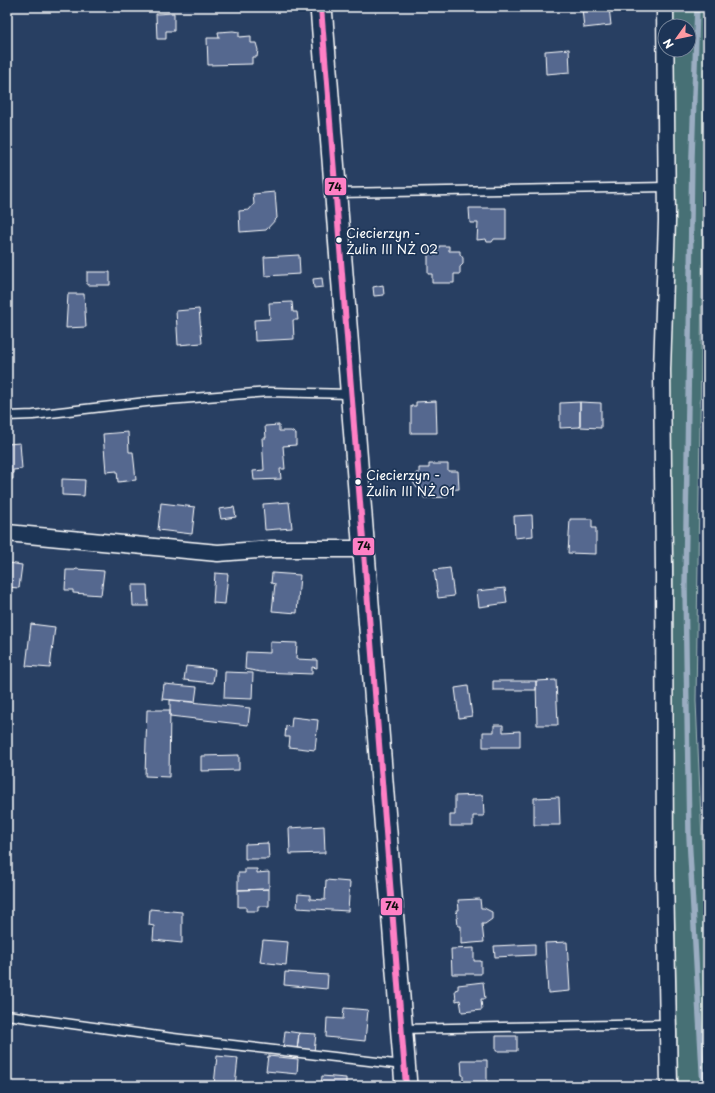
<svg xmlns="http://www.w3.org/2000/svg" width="715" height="1093" font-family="'Playpen Sans',sans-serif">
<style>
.green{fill:#477075;stroke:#a3b8ba}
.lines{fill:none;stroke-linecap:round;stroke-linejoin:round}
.stream{stroke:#9badc2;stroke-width:5.5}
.building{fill:#55688f;stroke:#fff}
.service-casing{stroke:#fff;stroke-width:11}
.minor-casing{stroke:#fff;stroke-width:19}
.tertiary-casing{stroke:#fff;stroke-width:24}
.service{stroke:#1d3557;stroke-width:8}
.minor{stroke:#1d3557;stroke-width:16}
.tertiary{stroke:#1d3557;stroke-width:21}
.bus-1-casing{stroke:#1d3557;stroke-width:9}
.bus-1{stroke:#ff80c5;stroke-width:6}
.bus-dot{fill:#fff;stroke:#1d3557;stroke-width:1.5}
.labels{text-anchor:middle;stroke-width:3.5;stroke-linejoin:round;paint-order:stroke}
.bus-label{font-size:13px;fill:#fff;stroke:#1d3557;text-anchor:start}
.line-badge{stroke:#1d3557;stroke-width:1.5}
.pale-badge-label{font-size:11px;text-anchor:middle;font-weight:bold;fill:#111}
</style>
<rect width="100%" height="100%" fill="#283f62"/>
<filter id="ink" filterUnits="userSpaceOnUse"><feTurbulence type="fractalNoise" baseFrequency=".025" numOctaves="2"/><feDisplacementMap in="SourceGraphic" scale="8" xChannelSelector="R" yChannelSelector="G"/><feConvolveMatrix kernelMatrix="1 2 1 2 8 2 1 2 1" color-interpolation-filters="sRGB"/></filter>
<g filter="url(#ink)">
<path class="green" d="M672 7H706L696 701 708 982V1086H678L672 795 673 556 669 321 672 50H689V26H672Z"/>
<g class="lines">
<path class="stream" d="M697 7 692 156 685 587 689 836 703 1086"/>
</g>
<path class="building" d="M596 7H609L611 25 584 28 582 9Z
M174 13V31H166V39H157L156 14Z
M233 31 239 32V37L251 36V43H256L258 50 257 57H252V64L208 65 207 38H219L218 32Z
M569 49 570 72 546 74 545 51Z
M275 192 277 218 266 230 240 232 239 211 249 210 254 204 253 194Z
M469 208H506V239H494L492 242H487L486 239 477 240 478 223H470Z
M439 246H449V251H460V254L463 258V264L460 267V274H454V283H432V274H428V248H439Z
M299 255 300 274 265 276 264 257Z
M87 272H110V285H87Z
M322 278 323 287 314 288 313 279Z
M383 285 384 295 374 296 373 287Z
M68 294H84L86 327 66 328Z
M292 302 293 312H297L298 320H293L294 339 255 341 254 320 270 319 269 303Z
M199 309 202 343 178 345 176 311Z
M436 401 437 433H411V406H416V402Z
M580 402 601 403V428L580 427Z
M580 402V427L560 428V403Z
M279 425V431H291L296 434V445L283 446 285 469H280L281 479 254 480 253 471 264 470 262 438H266L265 426Z
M128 432 129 452H133L136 480 118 482 117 471 106 472 103 434Z
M20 443 22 469 13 470V479H7V444Z
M429 464H448V471H458L459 489 447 490V497L424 498 423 488H417L414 484 413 478 416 475V473H419V468H429Z
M62 479 85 480 84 496 62 495Z
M289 502 292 528 265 530 263 504Z
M161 503 195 507 192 534 158 530Z
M234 507 236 517 221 519 219 509Z
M532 515 533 536 515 538 514 516Z
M570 519H592V528H596V554L568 553Z
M7 560 9 561V563L22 565 19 588 7 587Z
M450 568 454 596 438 598 434 570Z
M76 569 104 571 101 595 73 593V590H65L66 570H75Z
M215 573 228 574 225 604 213 603Z
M272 573 300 575 297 613 272 611 275 584 271 583Z
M132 585H147L148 606H133Z
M505 588 507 603 479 607 477 591Z
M31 624 55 627 50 668 26 666Z
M270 642 297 643 296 659 317 660V668L312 667V674L261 672 245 669 246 652 270 653Z
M186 666 215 669 213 683 184 680Z
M225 672 253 673 252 699 224 698Z
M556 680 558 725H537L536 681Z
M493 681H536V690H493Z
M164 684 197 687 195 702 162 699Z
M468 686 472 716 459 718 455 688Z
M170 700 250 708 248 725 170 716Z
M147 710H170L169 777 145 776Z
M292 717 318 720 315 750 289 747 290 737H285L286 726 291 727Z
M494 725H503V732L520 731V747H483V732H494Z
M239 755V770L201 771V756Z
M483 795 484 816H473V826H450V815H455V796Z
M559 797 560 825H534V798Z
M324 826 325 853 290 854 289 828Z
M268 843 269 859H245V844Z
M245 869H257V873L269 872V889L238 890V873H245Z
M326 880 350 882 348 911 297 908 298 894 310 895V899L325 900Z
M269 889V906H258V911H246V907H238V890Z
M480 899 481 908H484L492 912V919L485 924H482L484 942 461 944V926H458L457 916 456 910H459L458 900Z
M150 909 182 912V943L153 940 154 926 149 925Z
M263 940 288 942 286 965 260 962Z
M567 942 570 991 548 993 545 943Z
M535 944V955L495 957 494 946Z
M474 948V961H481V974H452L451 949Z
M285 972 328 975 327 989 284 985Z
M483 982 485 999H481L482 1010 462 1012 460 1000 456 1001 455 990 458 989V985Z
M344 1008 368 1010 365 1041 326 1037 327 1018 343 1019Z
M285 1031 299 1033 297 1050 283 1049Z
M299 1033 316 1034 314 1052 297 1050Z
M496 1036H517V1051H496Z
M217 1056 238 1058 235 1086 214 1085Z
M268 1056 298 1059 297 1074 266 1071Z
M461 1060H487V1086H462V1082H463V1075H462Z
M322 1076 346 1078V1086H321Z"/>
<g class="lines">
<g class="service-casing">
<path id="service" d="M337 193 666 187
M7 416 33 415 155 401 269 392 350 394
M7 1015 173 1038 403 1065
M401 1029 669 1024"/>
</g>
<g class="minor-casing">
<path id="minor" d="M665 7 667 221 662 370 664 569 665 873 669 1086
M7 533 218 553 271 549H363"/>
</g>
<g class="tertiary-casing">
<path id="tertiary" d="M321 7 406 1086"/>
</g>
<use href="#service" class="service"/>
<use href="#minor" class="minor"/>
<use href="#tertiary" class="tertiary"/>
<g class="bus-1-casing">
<path id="bus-1" d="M321 7 406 1086"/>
</g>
<use href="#bus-1" class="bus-1"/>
</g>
</g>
<g class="bus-dot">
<circle cx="339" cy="240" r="3.5"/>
<circle cx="358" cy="482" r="3.5"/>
</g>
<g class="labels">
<g class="bus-label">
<text x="346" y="238">Ciecierzyn -<tspan x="346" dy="16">Żulin III NŻ 02</tspan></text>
<text x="366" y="480">Ciecierzyn -<tspan x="366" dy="16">Żulin III NŻ 01</tspan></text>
</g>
</g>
<g class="line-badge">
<rect x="324" y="177" width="23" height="19" rx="4" fill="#ff80c5"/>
<rect x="352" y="537" width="23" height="19" rx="4" fill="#ff80c5"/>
<rect x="380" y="897" width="23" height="19" rx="4" fill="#ff80c5"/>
</g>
<g class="pale-badge-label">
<text x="335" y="191">74</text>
<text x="364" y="550">74</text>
<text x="392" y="910">74</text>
</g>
<rect width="715" height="1093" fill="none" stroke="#1d3557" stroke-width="24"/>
<rect x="12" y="12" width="691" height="1069" fill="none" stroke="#fff" stroke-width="1.5" filter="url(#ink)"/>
<g transform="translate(677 38) rotate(237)"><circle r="19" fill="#1d3557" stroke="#77869a"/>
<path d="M0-3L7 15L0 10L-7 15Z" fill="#ff9aa2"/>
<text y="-6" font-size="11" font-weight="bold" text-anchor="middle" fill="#ffffff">N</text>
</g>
</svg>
